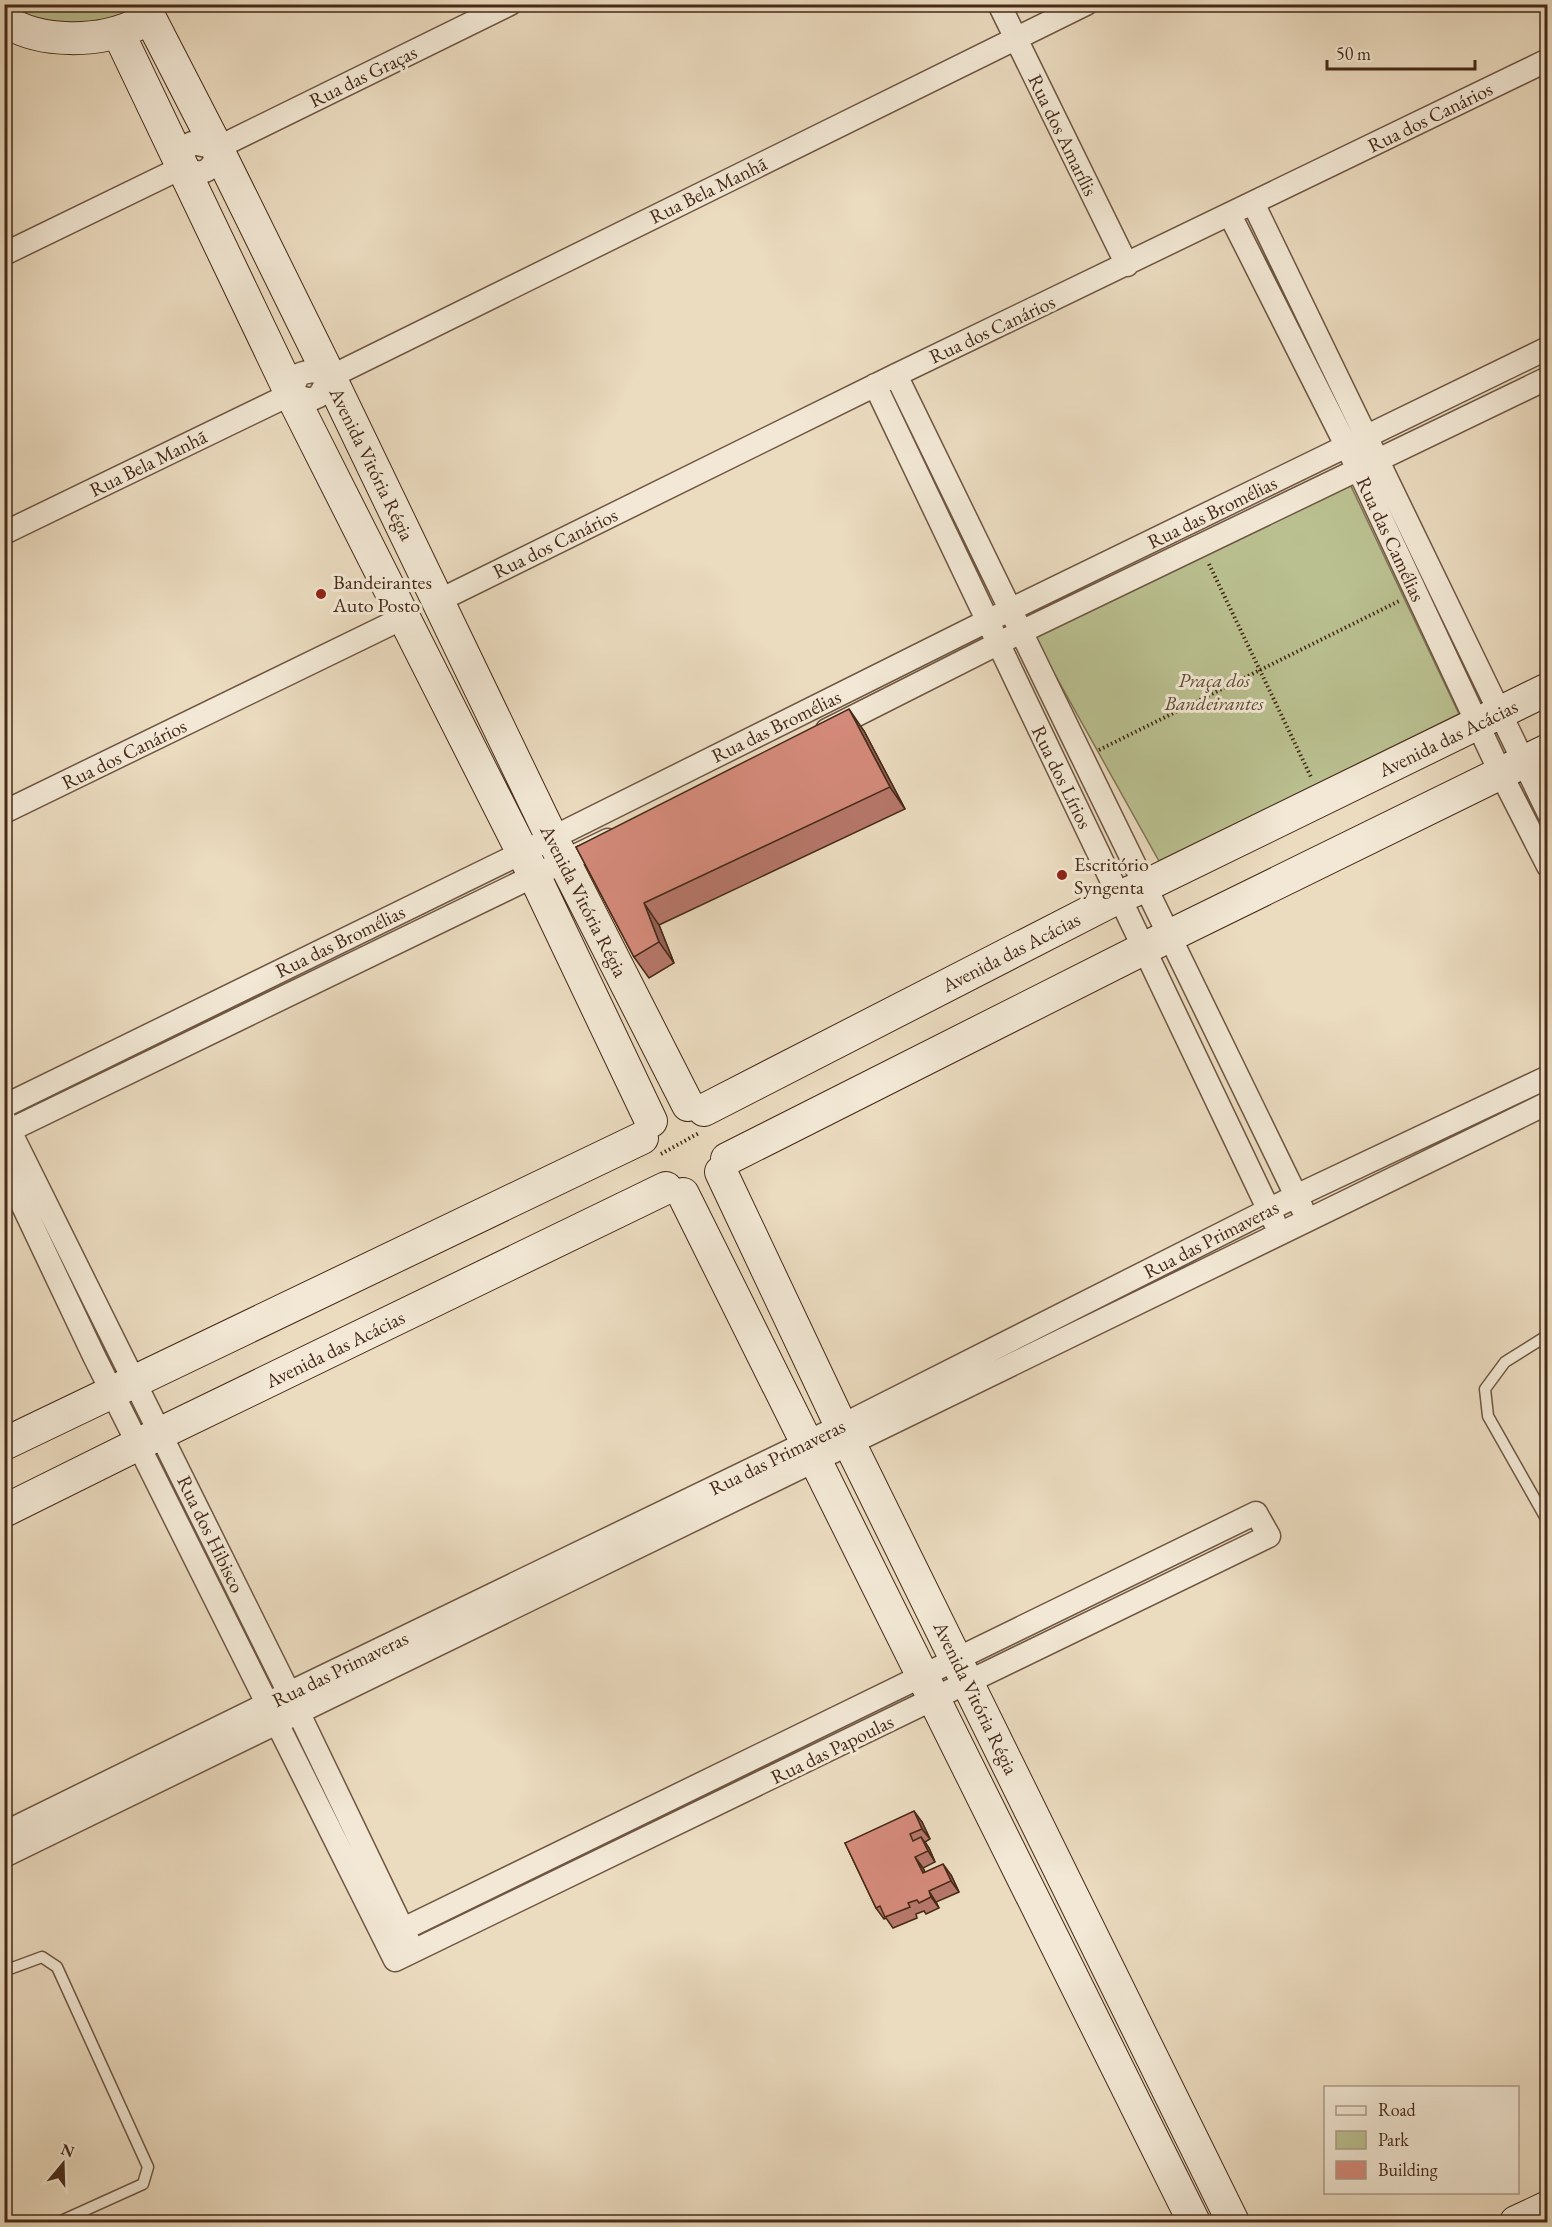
<svg xmlns="http://www.w3.org/2000/svg" width="1552" height="2227" font-family="'EB Garamond',serif">
<style>
.green{fill:#bac090;stroke:#807554;stroke-width:1.5}
.lines{fill:none;stroke-linecap:round;stroke-linejoin:round}
.lane-casing{stroke:#6f5642;stroke-width:13}
.street-casing{stroke:#6f5642;stroke-width:25}
.secondary-casing{stroke:#462a18;stroke-width:34}
.path{stroke:#462a18;stroke-width:4;stroke-dasharray:1.5 3;stroke-linecap:butt}
.lane{stroke:#f2e8d5;stroke-width:10}
.street{stroke:#f2e8d5;stroke-width:22}
.secondary{stroke:#f2e8d5;stroke-width:32}
.wall{fill:#b67769;stroke:#462a18;stroke-width:1.5}
.shaded-wall{fill:#946155;stroke:#462a18;stroke-width:1.5}
.building{fill:#d48a7a;stroke:#462a18;stroke-width:1.5}
.poi-dot{fill:#8f2418;stroke:#f2e8d5;stroke-width:2}
.labels{text-anchor:middle;stroke-width:6;stroke-linejoin:round;paint-order:stroke}
.street-label{font-size:20px;fill:#462a18;stroke:#f2e8d5}
.poi-label{font-size:20px;fill:#462a18;stroke:#f2e8d5;text-anchor:start}
.park-label{font-size:20px;font-style:italic;fill:#5d4830;stroke:#f2e8d5}
</style>
<rect width="100%" height="100%" fill="#ebdbbf"/>
<filter id="stains"><feTurbulence type="fractalNoise" baseFrequency=".00333" numOctaves="4"/><feColorMatrix values="0 0 0 0 .2 0 0 0 0 .09 0 0 0 0 .02 0 0 0 .5 -.17"/></filter>
<radialGradient id="worn" r=".72"><stop offset=".6" stop-color="#630" stop-opacity="0"/><stop offset="1" stop-color="#630" stop-opacity=".3"/></radialGradient>
<path class="green" d="M5 4 153 5 140 15 58 31Z
M1350 484 1459 714 1159 861 1034 637Z"/>
<g class="lines">
<g class="lane-casing">
<path id="lane" d="M1548 1335 1505 1362 1485 1389 1488 1416 1548 1522
M4 1971 42 1957 57 1967 148 2167 143 2184 59 2222"/>
</g>
<g class="street-casing">
<path id="street" d="M999 4 1127 265
M217 148 510 4
M181 168 186 147 192 143 217 148
M181 168C204 177 214 172 217 148
M1253 203 1548 812
M1230 215 1359 471 1501 774 1548 866
M4 254 181 168
M896 375 1302 1208
M330 377 1086 4
M875 385 1274 1221
M291 394 298 375C311 369 317 371 330 377
M291 394 310 400 319 396 330 377
M4 533 291 394
M438 601 896 375 1548 60
M827 730 1021 632 1548 378
M4 812 405 617
M4 1106 552 838 987 621 1548 348
M4 1119 289 1693 409 1942
M4 1133 608 840
M4 1166 94 1356 395 1960 1269 1536 1256 1513 385 1938
M4 1833 289 1693 841 1426 1296 1196 1548 1077
M4 1856 1548 1103"/>
</g>
<g class="secondary-casing">
<path id="secondary" d="M150 18 217 148 330 377 552 838 688 1105
M4 20C39 44 101 43 138 24
M118 32 291 394 534 875 651 1121
M704 1110 1119 897 1145 886 1548 689
M727 1159 1169 936 1548 750
M721 1172 841 1426 1233 2222
M683 1194 1194 2222
M4 1444 642 1138
M4 1511 161 1433 666 1188
M1516 2222 1548 2207"/>
</g>
<path class="path" d="M1209 564 1312 779
M1099 750 1399 601
M661 1154 699 1133"/>
<use href="#lane" class="lane"/>
<use href="#street" class="street"/>
<use href="#secondary" class="secondary"/>
</g>
<path class="wall" d="M864 731 905 809 659 925 674 963 649 978 634 957 576 847Z
M922 1822 930 1839 925 1842 929 1848 935 1862 923 1868 925 1872 951 1875 959 1892 936 1902 939 1908 926 1914 924 1911 916 1914 917 1918 893 1928 886 1918 884 1919 876 1908 845 1843Z"/>
<path class="shaded-wall" d="M849 709 864 731 905 809 890 787Z
M644 903 659 925 674 963 659 942Z
M914 1811 922 1822 930 1839 922 1829Z
M921 1837 929 1848 935 1862 928 1851Z
M915 1857 923 1868 930 1884 923 1873Z
M943 1864 951 1875 959 1892 951 1881Z
M929 1891 936 1902 939 1908 931 1897Z"/>
<path class="building" d="M849 709 890 787 644 903 659 942 634 957 576 847Z
M914 1811 922 1829 910 1834 913 1841 921 1837 928 1851 915 1857 923 1873 943 1864 951 1881 929 1891 931 1897 919 1903 917 1900 908 1903 910 1907 885 1917 880 1906 876 1908 845 1843Z"/>
<g class="poi-dot">
<circle cx="321" cy="594" r="6"/>
<circle cx="1062" cy="875" r="6"/>
</g>
<g class="labels">
<g class="street-label">
<text transform="translate(363 76) rotate(-26)" y="7">Rua das Graças</text>
<text transform="translate(1430 117) rotate(-26)" y="7">Rua dos Canários</text>
<text transform="translate(1063 135) rotate(64)" y="7">Rua dos Amarílis</text>
<text transform="translate(708 190) rotate(-26)" y="7">Rua Bela Manhã</text>
<text transform="translate(992 329) rotate(-25)" y="7">Rua dos Canários</text>
<text transform="translate(148 463) rotate(-26)" y="7">Rua Bela Manhã</text>
<text transform="translate(372 464) rotate(64)" y="7">Avenida Vitória Régia</text>
<text transform="translate(1212 512) rotate(-26)" y="7">Rua das Bromélias</text>
<text transform="translate(1391 539) rotate(65)" y="7">Rua das Camélias</text>
<text transform="translate(555 543) rotate(-26)" y="7">Rua dos Canários</text>
<text transform="translate(776 726) rotate(-26)" y="7">Rua das Bromélias</text>
<text transform="translate(1448 738) rotate(-26)" y="7">Avenida das Acácias</text>
<text transform="translate(124 754) rotate(-26)" y="7">Rua dos Canários</text>
<text transform="translate(1062 777) rotate(64)" y="7">Rua dos Lírios</text>
<text transform="translate(584 901) rotate(63)" y="7">Avenida Vitória Régia</text>
<text transform="translate(340 941) rotate(-26)" y="7">Rua das Bromélias</text>
<text transform="translate(1011 952) rotate(-27)" y="7">Avenida das Acácias</text>
<text transform="translate(1211 1239) rotate(-27)" y="7">Rua das Primaveras</text>
<text transform="translate(335 1349) rotate(-26)" y="7">Avenida das Acácias</text>
<text transform="translate(777 1457) rotate(-26)" y="7">Rua das Primaveras</text>
<text transform="translate(211 1534) rotate(64)" y="7">Rua dos Hibisco</text>
<text transform="translate(340 1669) rotate(-26)" y="7">Rua das Primaveras</text>
<text transform="translate(976 1698) rotate(64)" y="7">Avenida Vitória Régia</text>
<text transform="translate(832 1749) rotate(-26)" y="7">Rua das Papoulas</text>
</g>
<g class="poi-label">
<text x="333" y="589">Bandeirantes<tspan x="333" dy="23">Auto Posto</tspan></text>
<text x="1074" y="871">Escritório<tspan x="1074" dy="23">Syngenta</tspan></text>
</g>
<g class="park-label">
<text x="1214" y="687">Praça dos<tspan x="1214" dy="23">Bandeirantes</tspan></text>
</g>
</g>
<rect width="1552" height="2227" fill="none" stroke="#ebdbbf" stroke-width="24"/>
<rect x="6" y="6" width="1540" height="2215" fill="none" stroke="#462a18" stroke-width="3"/>
<rect x="12" y="12" width="1528" height="2203" fill="none" stroke="#462a18" stroke-width="1.5"/>
<rect x="1324" y="2086" width="195" height="108" fill="#f2e8d5" stroke="#ad9c89" stroke-width="1.5"/>
<rect x="1336" y="2106" width="30" height="9" fill="#f2e8d5" stroke="#ad9c89" stroke-width="1.5"/>
<text x="1378" y="2116" font-size="18" fill="#462a18">Road</text>
<rect x="1336" y="2131" width="30" height="18" fill="#bac090" stroke="#ad9c89" stroke-width="1.5"/>
<text x="1378" y="2146" font-size="18" fill="#462a18">Park</text>
<rect x="1336" y="2161" width="30" height="18" fill="#d48a7a" stroke="#ad9c89" stroke-width="1.5"/>
<text x="1378" y="2176" font-size="18" fill="#462a18">Building</text>
<g transform="translate(63 2164) rotate(19)" stroke="#f2e8d5" stroke-width="4.5" paint-order="stroke">
<path d="M0-4.5L10 22L0 15L-10 22Z" fill="#462a18"/>
<text y="-9" font-size="16" font-weight="bold" text-anchor="middle" fill="#462a18">N</text>
</g>
<path d="M1327 60v9h148v-9" fill="none" stroke="#462a18" stroke-width="3"/>
<text x="1336" y="60" font-size="18" fill="#462a18" stroke="#f2e8d5" stroke-width="4.5" paint-order="stroke">50 m</text>
<rect width="100%" height="100%" filter="url(#stains)"/>
<rect width="100%" height="100%" fill="url(#worn)"/>
</svg>
